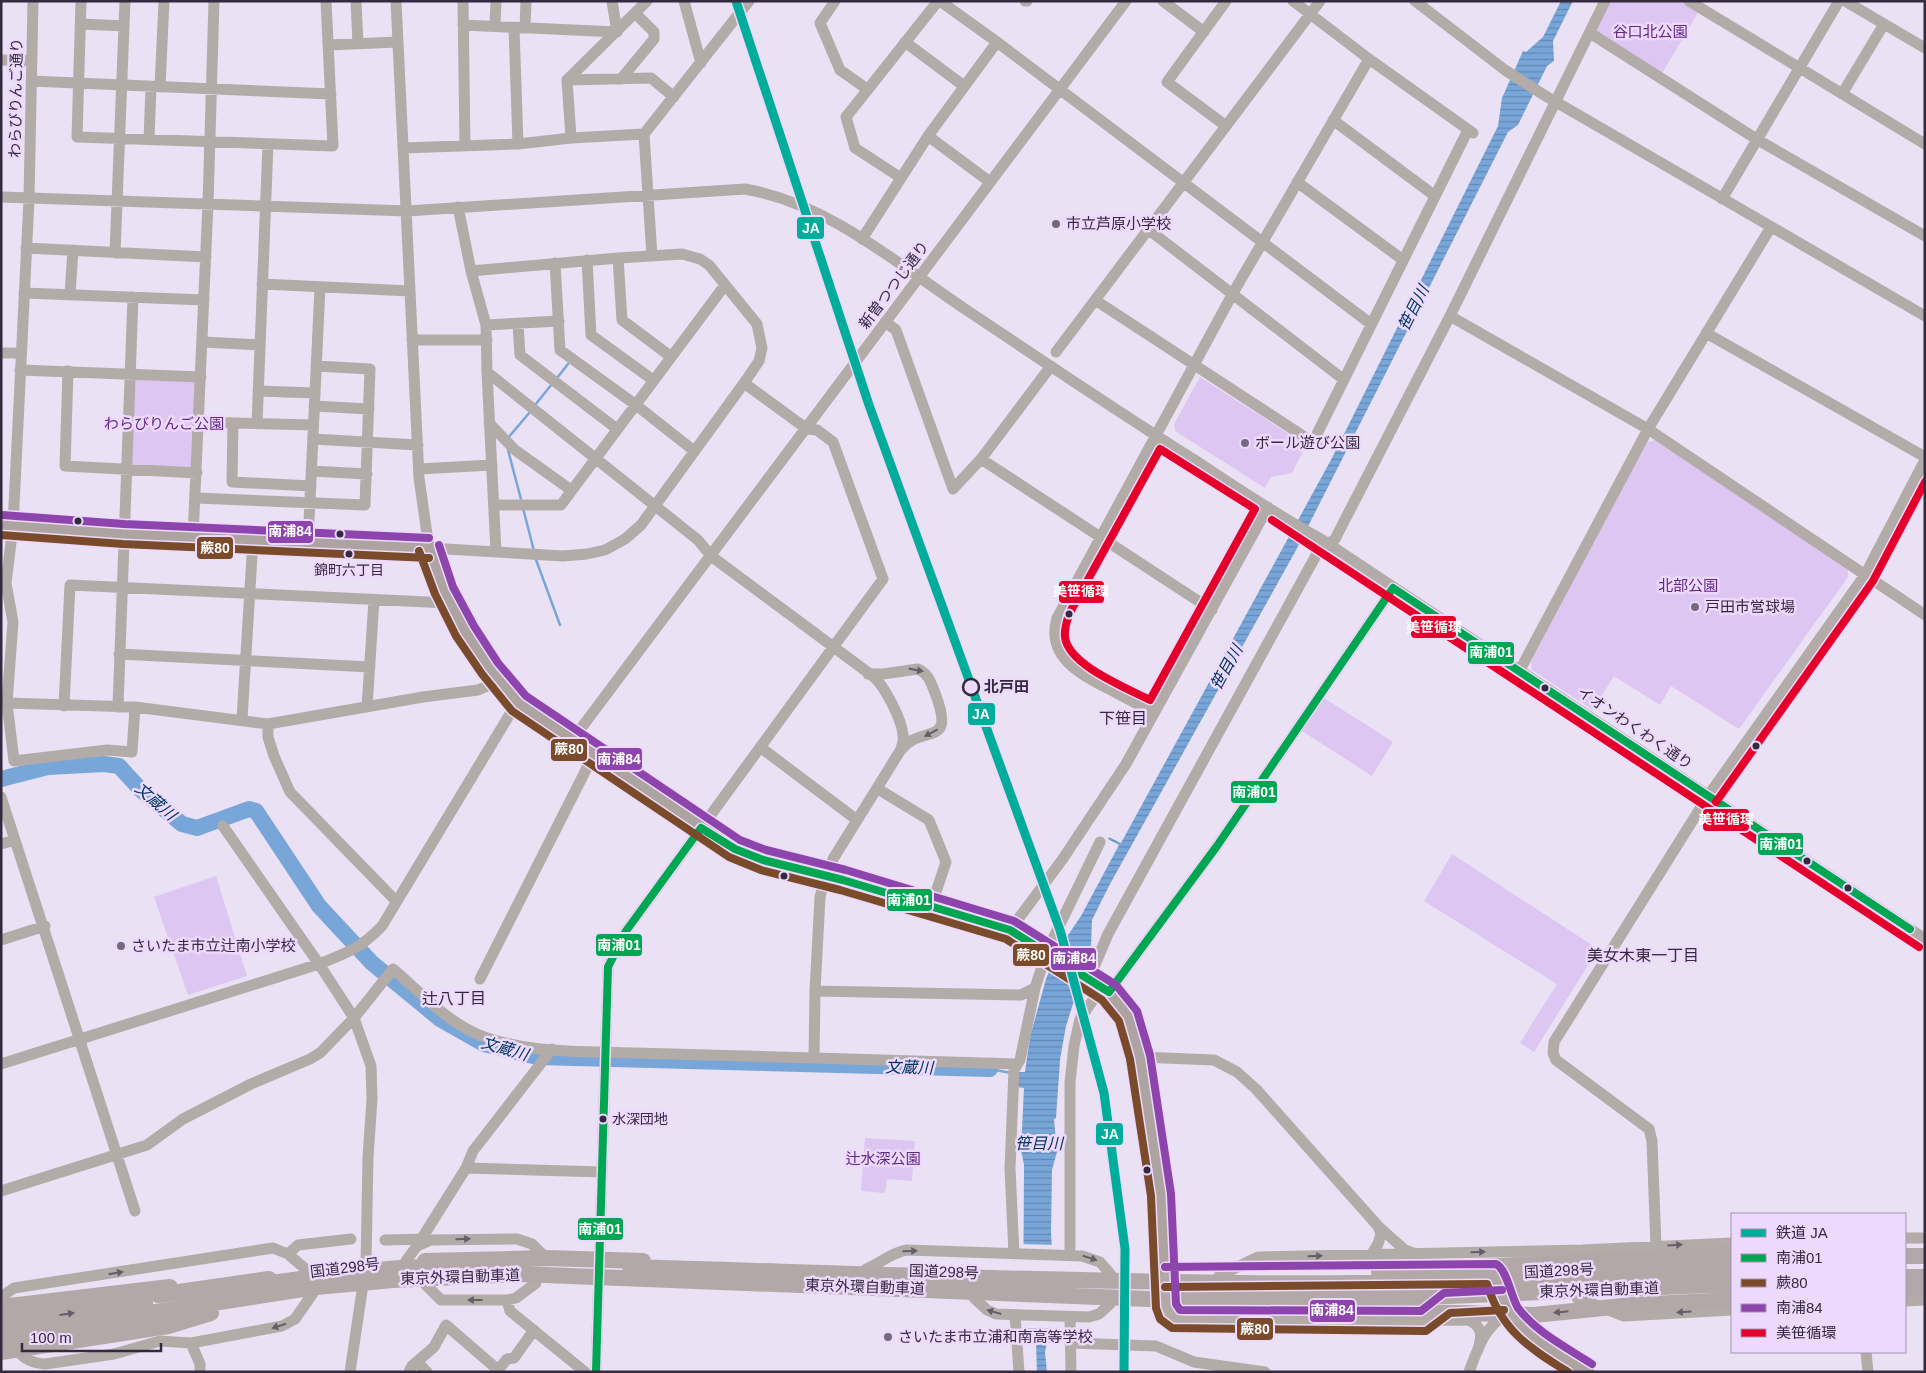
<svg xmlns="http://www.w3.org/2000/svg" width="1926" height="1373" font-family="Helvetica,'Noto Sans JP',sans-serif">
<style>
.green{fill:#ddc6f1}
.water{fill:url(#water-rules)}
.pier{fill:#ebe1f4}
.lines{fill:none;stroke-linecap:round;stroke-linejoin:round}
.stream{stroke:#79a6d9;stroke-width:2.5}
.river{stroke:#79a6d9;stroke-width:16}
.minor{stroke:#b3aba8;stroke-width:11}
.major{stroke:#ada4a2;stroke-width:15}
.highway{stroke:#b2a8a8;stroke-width:16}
.bus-1-casing{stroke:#ecd9fc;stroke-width:11}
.bus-2-casing{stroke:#ecd9fc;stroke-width:11}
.bus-3-casing{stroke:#ecd9fc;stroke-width:11}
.bus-4-casing{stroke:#ecd9fc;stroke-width:11}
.bus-1{stroke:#00a651;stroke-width:8}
.bus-2{stroke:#7a4b2a;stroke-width:8}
.bus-3{stroke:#8e44ad;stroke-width:8}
.bus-4{stroke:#e4002b;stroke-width:8}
.rail-1-casing{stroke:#ecd9fc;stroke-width:12}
.rail-1{stroke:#00ac9a;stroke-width:9}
.oneway{fill:#675d69}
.oneway2{fill:#675c69}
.poi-dot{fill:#75697e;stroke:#ecd9fc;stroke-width:2}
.bus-dot{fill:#35293f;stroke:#ecd9fc;stroke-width:2}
.stop-dot{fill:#ecd9fc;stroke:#35293f;stroke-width:2.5}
.labels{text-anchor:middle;stroke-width:5;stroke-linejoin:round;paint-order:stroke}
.bus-label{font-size:14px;fill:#35293f;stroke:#ecd9fc}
.park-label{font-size:15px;fill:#612885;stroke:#ecd9fc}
.street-label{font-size:15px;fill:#35293f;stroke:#ecd9fc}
.poi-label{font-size:15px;fill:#35293f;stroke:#ecd9fc;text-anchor:start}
.stop-label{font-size:15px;font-weight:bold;fill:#35293f;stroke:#ecd9fc;text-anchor:start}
.water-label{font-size:16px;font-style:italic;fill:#003660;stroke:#ecd9fc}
.neighbourhood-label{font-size:16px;fill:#35293f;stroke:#ecd9fc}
.line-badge{stroke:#ecd9fc;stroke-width:2}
.badge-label{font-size:14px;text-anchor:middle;font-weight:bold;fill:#fff}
</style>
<defs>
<pattern id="water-rules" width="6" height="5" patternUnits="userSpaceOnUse" patternTransform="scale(1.25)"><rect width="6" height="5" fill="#79a6d9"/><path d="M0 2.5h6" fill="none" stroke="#6487b1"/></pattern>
</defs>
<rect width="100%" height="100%" fill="#ebe1f4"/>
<path class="green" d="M1608 1H1684L1699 11 1661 75 1593 32Z
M131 374 201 377 197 473 126 470Z
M1200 377 1306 445 1292 473 1271 477 1265 488 1175 431 1174 424Z
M1655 440 1848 569V577L1739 729 1671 686 1660 705 1614 676 1593 710 1532 670 1531 662 1646 443Z
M1324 698 1393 742 1372 776 1302 731Z
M1452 854 1598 949 1534 1052 1520 1043 1557 984 1424 901Z
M216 876 247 976 188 995 154 897Z
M865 1138 915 1141 912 1181 887 1179 885 1193 861 1191Z"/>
<path class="water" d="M1561 1H1573L1553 41 1554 61 1547 66 1518 125 1508 132 1295 552 1110 884 1092 920 1091 947 1066 1026 1060 1060 1056 1118 1054 1119 1057 1152 1052 1170 1051 1232 1057 1331 1060 1334 1053 1342 1047 1343 1045 1352 1047 1372H1037L1036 1343 1023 1333 1024 1165 1021 1150 1024 1088 1017 1087 1018 1072H1025L1030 1037 1046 979 1058 950 1081 916 1119 845 1108 839 1109 837 1121 843 1332 458 1498 126 1502 98 1523 51 1526 52 1543 37Z"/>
<path class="pier" d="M1020 1244 1056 1245 1060 1329 1020 1328Z"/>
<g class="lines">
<path class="stream" d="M557 378 568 364
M535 405 552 384
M508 438 530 412
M508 450 522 503
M523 508 534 551
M535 557 560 625
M990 1069 1011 1073"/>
<path class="river" d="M1 779 48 767 104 764 119 766 141 790 182 824 197 828 249 809 256 811 319 906 372 963 440 1019 484 1044 537 1057 990 1069"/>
<path class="minor" d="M33 1 29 199 13 526 6 583 13 622 7 703 135 707 268 724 423 697 478 690 499 681
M81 1 77 137 333 146 326 1
M356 1 358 44
M396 1 419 478 429 548 563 556 587 554 605 550 625 539 641 525 744 383
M463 1 465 146
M612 1 617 32
M684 1 701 63
M835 1 820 23 840 70 867 89
M940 1 997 42 1371 324
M1025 1H1027
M1163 1 1204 32
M1226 1 1167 82 1226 126
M1293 1 1369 59 1473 133
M1415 1 1505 70 1544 95 1925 316
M1689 1 1925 144
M1845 1 1925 48
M81 24 124 26
M463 25 617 32
M495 26 496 1
M514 28 518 144
M525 28 526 1
M1590 33 1758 140 1925 236
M905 42 964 86
M328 45 398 42
M1 60 32 61
M621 79 654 39V32L635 13
M567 80 647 1
M31 81 331 94
M160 87 164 1
M1842 94 1884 24
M1333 120 1435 196
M644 134 571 138 567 80 651 78 674 97
M928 136 990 182
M149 139 151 87
M403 148 518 144 571 138
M901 178 855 148 846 117 938 1
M1297 182 1403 260
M1 197 407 211 745 189C827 203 895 262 962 307 1040 359 1117 411 1196 461 1237 488 1278 516 1321 539L1925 939
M1722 199 1839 1
M458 207 471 271
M1771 227 1648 429 1925 615
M1149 230 1343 379
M862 239 928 136 997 42
M26 248 206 257
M115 253 125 1
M652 256 644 134 749 1
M587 260 591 335 653 380
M555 263 560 350 636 405 693 450
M262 284 410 291
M24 293 204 300
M70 294 73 250
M1095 300 1317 445
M1450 316 1648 429 1520 670
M885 322 896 330 953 489 981 459 1051 366
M518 324 520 355 617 429
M486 325 559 321
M1706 333 1925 457
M412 340H487
M203 342 260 345
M1056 352 1320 1
M1 353H21
M670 356 622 320 618 258 471 271 486 325 487 372 698 540 711 556 874 677C885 687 902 720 903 735 904 741 902 746 900 751L833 859 823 886 820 897 815 991 814 1058 1017 1064
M20 370 201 377
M68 371 65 466 197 473
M487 372 496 552
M258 391 315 393
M314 406 369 409
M199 422 313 425
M233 423 232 482 311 486
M489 423 515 450 571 490
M257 424 268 144
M313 439 418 445
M1313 442 1468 130
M981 459 1212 610
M419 469 492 465
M311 471 367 474
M196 498 365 505 370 369 316 366
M494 505H561L725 285
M193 537 208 204 214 1
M308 542 320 287
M119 654 370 667
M868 674H883L918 669C929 674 931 683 935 693 957 750 921 723 901 750
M1 702 7 703 14 761 107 750 132 752 135 707
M64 706 70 585 448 603
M118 707 133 297
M367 707 374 600
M1154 713C1139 705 1124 697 1109 689 1079 674 1046 656 1057 618L1233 293 1369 59
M242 719 253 540
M268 724V737L274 756 290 792 396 901
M573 739 1126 1
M760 747 857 820
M878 789 929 820 946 862 931 907
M1 797 135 1211
M223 826 319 964 354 1018 371 1066 372 1099 368 1157 366 1264 350 1372
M1 844 15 840
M1010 930 1062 860 1126 764 1268 507
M1 940 45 926
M480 979 594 754
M1089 979 1108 934 1319 550 1335 539 1450 316 1605 1
M815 991 1021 995 1035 988
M1109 992 1217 846 1393 588
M1140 1057 1214 1060 1237 1072 1256 1089 1378 1226 1405 1250 1413 1253
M1 1064 319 964C347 953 361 948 382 926L513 709 519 704
M466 1168 473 1151 552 1049
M1 1191 147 1145 183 1119 251 1084 310 1059 320 1053 354 1018 393 969C419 991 445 1020 477 1034 526 1054 583 1051 635 1053 695 1055 755 1056 814 1058
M1905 1238H1925
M385 1240 426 1239
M417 1246 466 1168 602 1172
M1656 1246 1652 1141 1649 1129 1556 1060 1553 1053 1554 1042 1708 796 1865 575 1925 460
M288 1254 298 1245 351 1239
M1014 1254 1010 1168 1014 1070 1020 1060 1035 988 1047 951 1100 842
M1070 1255V1082L1074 1046 1080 1019 1102 987
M1371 1255 1378 1244 1381 1234 1378 1226
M406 1261 417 1246 431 1240 517 1239 532 1244 546 1258
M866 1269C881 1263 892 1252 907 1250L1082 1256 1100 1262 1112 1276
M1219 1276 1258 1257 1582 1250 1732 1243
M424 1283 441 1300H507L516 1298 536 1283
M1 1297 14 1288 273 1248 288 1254 309 1272
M974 1298 987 1310 996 1314 1089 1317 1099 1314 1110 1304
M1577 1298 1624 1316 1732 1310
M507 1300 510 1311 585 1372
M1905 1301 1925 1300
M1166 1306 1171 1316 1182 1321 1469 1320C1483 1327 1482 1336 1478 1350
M1015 1315 1019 1372
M1070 1317 1071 1372
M191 1343 200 1364V1372
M1070 1343 1156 1346 1194 1362 1265 1372
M17 1350C25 1360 33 1363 45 1364L114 1354 160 1341 191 1343 282 1326 295 1319 313 1293
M1866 1352 1868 1372
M417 1362 427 1372
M409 1372 412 1366 434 1347 446 1325 498 1370 507 1359 514 1358 534 1330
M596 1372 608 967 617 946 626 931 883 579 833 442 817 430 807 429 744 383 759 361 762 348 757 324 709 265 700 259 682 254 618 258
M1469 1372C1478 1348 1484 1328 1506 1314"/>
<path class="major" d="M1 525 123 534 429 548C445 607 479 658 519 704L735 849 763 860 843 880 1010 930 1109 992 1128 1016 1140 1057 1154 1140 1161 1195 1166 1293
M1497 1282C1500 1292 1503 1303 1508 1312 1525 1339 1561 1355 1587 1372"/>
<path class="highway" d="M1905 1256H1925
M425 1261 546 1258 643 1261
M630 1267C833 1273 1036 1281 1239 1283 1403 1285 1568 1278 1732 1270
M1379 1272 1732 1254
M1905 1277H1925
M258 1285C318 1276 377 1268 438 1266
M1905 1291 1925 1288
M158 1295 269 1279
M1 1307 170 1287
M1288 1308 1534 1315 1633 1305 1732 1300
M1 1322 145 1303
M1 1336 316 1287 393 1280 520 1274 1149 1299 1426 1297 1732 1284
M1 1352 168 1326 211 1313"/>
<g class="bus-1-casing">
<path id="bus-1" d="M1393 588 1910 929
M701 828 735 849 763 860 843 880 1010 930 1109 992
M1109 992 1217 846 1393 588
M596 1372 608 967 626 931 701 828"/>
</g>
<g class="bus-2-casing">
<path id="bus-2" d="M1 535 123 544 429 558
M419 551 435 594 456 636 482 674 512 711 729 857 761 870 840 890 1006 939 1102 1000 1119 1021 1130 1059 1151 1196 1156 1308 1160 1319 1172 1328 1426 1331 1450 1313 1504 1310
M1165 1287 1487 1284C1501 1330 1529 1348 1568 1372"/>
</g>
<g class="bus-3-casing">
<path id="bus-3" d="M2 515 124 524 429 538
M439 545 453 587 474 626 498 663 526 696 740 840 766 850 846 870 1014 921 1116 985 1137 1011 1150 1055 1171 1194 1176 1304 1180 1310 1421 1311 1444 1293 1502 1290
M1165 1267 1496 1264C1507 1269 1511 1297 1518 1308 1537 1333 1566 1347 1592 1364"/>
</g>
<g class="bus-4-casing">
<path id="bus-4" d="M1160 449 1255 509 1150 700C1127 688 1068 665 1065 637 1064 629 1067 621 1069 614Z
M1272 520 1919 947
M1716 802 1873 581 1925 482"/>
</g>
<use href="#bus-1" class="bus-1"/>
<use href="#bus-2" class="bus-2"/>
<use href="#bus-3" class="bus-3"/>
<use href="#bus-4" class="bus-4"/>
<g class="rail-1-casing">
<path id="rail-1" d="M736 1 869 405 1060 930 1104 1093 1125 1249 1124 1372"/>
</g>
<use href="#rail-1" class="rail-1"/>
</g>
<defs><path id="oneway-solid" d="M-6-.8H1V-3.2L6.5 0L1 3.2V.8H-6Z" transform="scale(1.25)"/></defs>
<g class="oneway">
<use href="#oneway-solid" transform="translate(916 670) rotate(11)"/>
<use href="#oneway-solid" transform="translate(931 733) rotate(152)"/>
<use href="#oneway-solid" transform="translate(463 1239) rotate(-1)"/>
<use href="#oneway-solid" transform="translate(1675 1245) rotate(-3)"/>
<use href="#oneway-solid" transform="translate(910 1251) rotate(-1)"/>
<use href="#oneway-solid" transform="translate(1478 1252) rotate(-1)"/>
<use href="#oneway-solid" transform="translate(1315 1256) rotate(-1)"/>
<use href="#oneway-solid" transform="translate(1090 1258) rotate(18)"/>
<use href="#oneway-solid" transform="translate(116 1273) rotate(-9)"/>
<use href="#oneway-solid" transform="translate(475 1300) rotate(180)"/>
<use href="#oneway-solid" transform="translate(994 1312) rotate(-164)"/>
<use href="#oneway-solid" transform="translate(1684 1312) rotate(177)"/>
<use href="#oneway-solid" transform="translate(279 1326) rotate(163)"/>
</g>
<g class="oneway2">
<use href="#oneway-solid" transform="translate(1561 1312) rotate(174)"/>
<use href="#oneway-solid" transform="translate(67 1314) rotate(-8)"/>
</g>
<g class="poi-dot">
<circle cx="1056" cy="224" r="5"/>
<circle cx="1245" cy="443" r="5"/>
<circle cx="1695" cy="607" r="5"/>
<circle cx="121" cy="946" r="5"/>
<circle cx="888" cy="1337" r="5"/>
</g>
<g class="bus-dot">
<circle cx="78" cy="521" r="4.5"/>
<circle cx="340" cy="534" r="4.5"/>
<circle cx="349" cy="554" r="4.5"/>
<circle cx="1069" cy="614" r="4.5"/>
<circle cx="1545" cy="688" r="4.5"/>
<circle cx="1756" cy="746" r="4.5"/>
<circle cx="1807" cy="861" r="4.5"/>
<circle cx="784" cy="876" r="4.5"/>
<circle cx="1848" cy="888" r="4.5"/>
<circle cx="603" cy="1119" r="4.5"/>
<circle cx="1147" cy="1170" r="4.5"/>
</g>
<circle class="stop-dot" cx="971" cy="687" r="8"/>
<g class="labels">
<g class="bus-label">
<text x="349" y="575">錦町六丁目</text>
<text x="612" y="1124" text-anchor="start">水深団地</text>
</g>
<g class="park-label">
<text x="1650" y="37">谷口北公園</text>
<text x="164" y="429">わらびりんご公園</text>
<text x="1688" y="591">北部公園</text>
<text x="883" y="1164">辻水深公園</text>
</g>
<g class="street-label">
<text transform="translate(16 98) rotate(-89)" y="5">わらびりんご通り</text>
<text transform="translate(894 285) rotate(-53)" y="5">新曽つつじ通り</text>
<text transform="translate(1635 728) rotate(34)" y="5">イオンわくわく通り</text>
<text transform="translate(345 1268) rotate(-7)" y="5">国道298号</text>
<text transform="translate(1559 1271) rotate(-3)" y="5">国道298号</text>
<text transform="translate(944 1272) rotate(2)" y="5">国道298号</text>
<text transform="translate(460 1277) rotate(-2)" y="5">東京外環自動車道</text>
<text transform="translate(865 1287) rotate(2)" y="5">東京外環自動車道</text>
<text transform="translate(1599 1290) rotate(-2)" y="5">東京外環自動車道</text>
</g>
<g class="poi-label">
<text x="1066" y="229">市立芦原小学校</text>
<text x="1255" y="448">ボール遊び公園</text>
<text x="1705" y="612">戸田市営球場</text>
<text x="131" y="951">さいたま市立辻南小学校</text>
<text x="898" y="1342">さいたま市立浦和南高等学校</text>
</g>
<g class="stop-label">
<text x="984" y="692">北戸田</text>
</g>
<g class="water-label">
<text transform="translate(1413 308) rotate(-63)" y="6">笹目川</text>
<text transform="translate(1226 667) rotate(-61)" y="6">笹目川</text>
<text transform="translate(156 801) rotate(41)" y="6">文蔵川</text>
<text transform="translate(505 1048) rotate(16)" y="6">文蔵川</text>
<text transform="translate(909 1067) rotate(1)" y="6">文蔵川</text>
<text x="1039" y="1149">笹目川</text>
</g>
<g class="neighbourhood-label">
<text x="1123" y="724">下笹目</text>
<text x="1643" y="961">美女木東一丁目</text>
<text x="454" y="1004">辻八丁目</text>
</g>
</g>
<g class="line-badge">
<rect x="796" y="216" width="29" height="24" rx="5" fill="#00ac9a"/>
<rect x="267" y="520" width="47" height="24" rx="5" fill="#8e44ad"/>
<rect x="196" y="536" width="38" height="24" rx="5" fill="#7a4b2a"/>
<rect x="1058" y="580" width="47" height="24" rx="5" fill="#e4002b"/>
<rect x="1410" y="615" width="47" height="24" rx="5" fill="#e4002b"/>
<rect x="1467" y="641" width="48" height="24" rx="5" fill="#00a651"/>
<rect x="967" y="702" width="29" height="24" rx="5" fill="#00ac9a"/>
<rect x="550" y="738" width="38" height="24" rx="5" fill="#7a4b2a"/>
<rect x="596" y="747" width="47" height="24" rx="5" fill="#8e44ad"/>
<rect x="1230" y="780" width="48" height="24" rx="5" fill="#00a651"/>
<rect x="1702" y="808" width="48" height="24" rx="5" fill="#e4002b"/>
<rect x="1757" y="832" width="47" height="24" rx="5" fill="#00a651"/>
<rect x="886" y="888" width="47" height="24" rx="5" fill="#00a651"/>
<rect x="595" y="933" width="48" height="24" rx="5" fill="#00a651"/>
<rect x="1012" y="943" width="38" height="24" rx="5" fill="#7a4b2a"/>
<rect x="1050" y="947" width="47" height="24" rx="5" fill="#8e44ad"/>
<rect x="1095" y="1122" width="29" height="24" rx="5" fill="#00ac9a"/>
<rect x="577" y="1217" width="47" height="24" rx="5" fill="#00a651"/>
<rect x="1309" y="1299" width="47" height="24" rx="5" fill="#8e44ad"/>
<rect x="1236" y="1317" width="38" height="24" rx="5" fill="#7a4b2a"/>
</g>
<g class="badge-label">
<text x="811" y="233">JA</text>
<text x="290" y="536">南浦84</text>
<text x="215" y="553">蕨80</text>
<text x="1081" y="596">美笹循環</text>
<text x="1434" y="632">美笹循環</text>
<text x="1491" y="657">南浦01</text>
<text x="981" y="719">JA</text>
<text x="569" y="754">蕨80</text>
<text x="619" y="764">南浦84</text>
<text x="1254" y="797">南浦01</text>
<text x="1726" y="824">美笹循環</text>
<text x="1781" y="849">南浦01</text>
<text x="909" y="905">南浦01</text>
<text x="619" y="950">南浦01</text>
<text x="1031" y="960">蕨80</text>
<text x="1074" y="963">南浦84</text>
<text x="1110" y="1139">JA</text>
<text x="600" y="1234">南浦01</text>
<text x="1332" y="1315">南浦84</text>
<text x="1255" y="1334">蕨80</text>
</g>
<rect width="1926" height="1373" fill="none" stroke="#35293f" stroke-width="5"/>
<rect x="1731" y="1213" width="175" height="140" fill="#ecd9fc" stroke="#a393b0"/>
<rect x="1741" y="1229" width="25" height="8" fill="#00ac9a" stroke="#a393b0"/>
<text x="1776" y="1238" font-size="15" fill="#35293f">鉄道 JA</text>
<rect x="1741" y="1254" width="25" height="8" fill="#00a651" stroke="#a393b0"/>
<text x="1776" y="1263" font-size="15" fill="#35293f">南浦01</text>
<rect x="1741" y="1279" width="25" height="8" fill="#7a4b2a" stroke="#a393b0"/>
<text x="1776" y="1288" font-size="15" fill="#35293f">蕨80</text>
<rect x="1741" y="1304" width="25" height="8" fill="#8e44ad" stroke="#a393b0"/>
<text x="1776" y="1313" font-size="15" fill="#35293f">南浦84</text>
<rect x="1741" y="1329" width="25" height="8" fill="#e4002b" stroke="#a393b0"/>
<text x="1776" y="1338" font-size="15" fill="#35293f">美笹循環</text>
<path d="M22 1343v8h139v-8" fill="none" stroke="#35293f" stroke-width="2.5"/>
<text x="30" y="1343" font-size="15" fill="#35293f" stroke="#ecd9fc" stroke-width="4" paint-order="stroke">100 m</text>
</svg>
